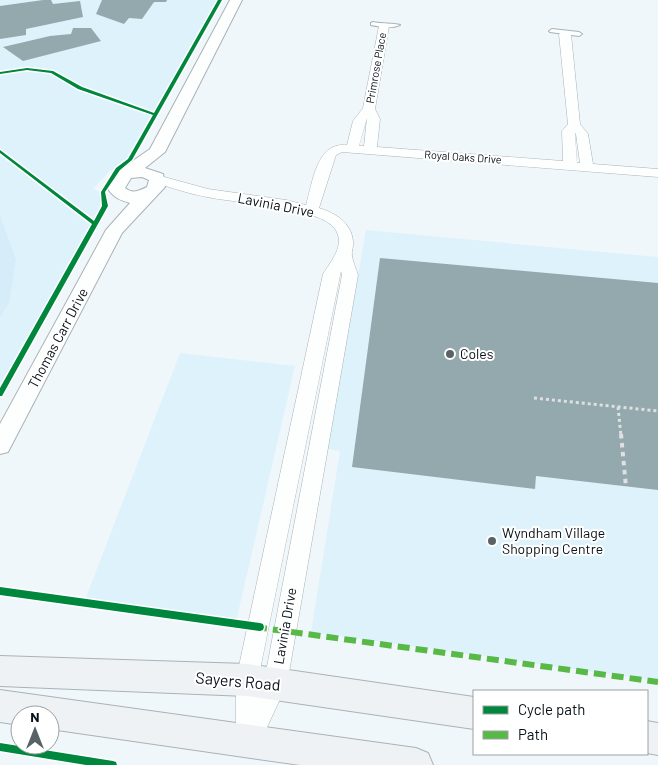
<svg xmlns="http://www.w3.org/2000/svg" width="658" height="765" font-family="Barlow,sans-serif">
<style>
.built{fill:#def2fc}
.green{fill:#d6edf9}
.building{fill:#94a9ad}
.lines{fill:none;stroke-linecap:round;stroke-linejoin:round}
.service-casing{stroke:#aab2b6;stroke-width:2}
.minor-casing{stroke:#aab2b6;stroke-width:1}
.tertiary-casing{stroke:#aab2b6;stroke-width:2}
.secondary-casing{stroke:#aab2b6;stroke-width:2}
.path-far1{stroke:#dee0e1;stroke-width:3;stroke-dasharray:3 3;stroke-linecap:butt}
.path{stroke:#dee0e1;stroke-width:4;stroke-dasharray:4.5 4.5;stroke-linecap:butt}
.service{fill:#fdfefe;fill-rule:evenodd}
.minor{fill:#fdfefe;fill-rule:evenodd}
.tertiary{fill:#fdfefe;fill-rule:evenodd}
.secondary{fill:#eef2f5;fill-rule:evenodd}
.quiet{stroke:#58b947;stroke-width:6;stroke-dasharray:12 6;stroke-linecap:butt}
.cycleway-casing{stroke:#fff;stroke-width:3}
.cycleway{fill:#00873e;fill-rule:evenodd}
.poi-dot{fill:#596266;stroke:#fff;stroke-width:2}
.labels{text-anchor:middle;stroke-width:4;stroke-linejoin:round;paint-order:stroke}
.far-street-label{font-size:11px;fill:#071116;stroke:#fff}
.street-label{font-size:14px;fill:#071116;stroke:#fff}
.poi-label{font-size:14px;fill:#071116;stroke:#fff;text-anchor:start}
.near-street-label{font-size:16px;fill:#071116;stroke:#fff}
</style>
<rect width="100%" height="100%" fill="#f0f7fa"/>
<path class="built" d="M0 0H218L128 159 109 172 93 189 100 192 102 205 0 385Z
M366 230 658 257V681L311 632 340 451 327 449Z
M180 353 295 366 236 622 85 600Z"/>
<path class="green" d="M0 215 16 260 9 303 0 317Z"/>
<path class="building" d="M43 0H51L53 4 80 1 83 17 26 29V35L0 39V6Z
M102 0H167L166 2H154L142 19 129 18 124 24 96 14Z
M73 28H91L101 41 23 61 3 47 50 36 71 34Z
M380 258 658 283V490L536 476 535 489 352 467Z"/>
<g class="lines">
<g class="service-casing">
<path id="service" d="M373 22C380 24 395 23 400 25 391 29 381 27 371 25V23Z
M552 29 579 32 582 34 579 36 550 32 549 31Z"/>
</g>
<g class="minor-casing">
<path id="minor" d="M384 23 389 26 375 109 380 119 377 147 563 161 562 131 568 124 559 34 565 31 571 34 580 124 588 134 593 164 658 169V177L342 152 336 155 319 208C335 213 351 222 353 241 354 246 351 251 352 256 353 262 356 269 358 275L287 684 257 749 248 752 239 749 236 740V680L323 274C331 261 346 245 335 229 321 207 234 203 207 197 189 194 170 187 152 182L150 179 157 175 208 189 286 200 306 205C313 182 316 142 347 145L353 121 363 108 379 26ZM367 118 364 146H359ZM575 133 576 134 580 163H577ZM341 271 342 275 264 682 259 692 258 680Z"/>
</g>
<g class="tertiary-casing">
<path id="tertiary" d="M230 0H242L165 152 145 168 163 174 165 187 122 233 8 452 0 454V424L106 230 130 203C120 200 114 198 108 189L114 174 150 149ZM142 177 149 180 147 187C139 191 132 194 125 188L131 178Z"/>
</g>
<g class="secondary-casing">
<path id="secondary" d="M0 656 247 664 474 697V729L247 696 0 686Z
M0 690 416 748 428 753 433 765H300L50 729V715H20V725L0 722Z
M647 721 658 723V755L647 753Z"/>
</g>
<path class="path-far1" d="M534 398 658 411
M618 407 621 436"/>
<path class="path" d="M621 434 626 487"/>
<use href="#service" class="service"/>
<use href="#minor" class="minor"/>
<use href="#tertiary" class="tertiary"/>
<use href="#secondary" class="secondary"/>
<path class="quiet" d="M255 627 658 682"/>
<g class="cycleway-casing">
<path id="cycleway" d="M218 0H222L132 160 120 170 105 192 108 206 2 396H0V388L92 224 0 153V150L94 221 102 206 101 192 116 168 128 159 153 115 78 89 51 73 27 70 0 74V72L27 68 53 71 82 87 154 113Z
M0 587 260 623 263 624 264 627 263 630 260 631 0 595Z
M0 743 113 761 116 762 117 765H86L0 751Z"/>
</g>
<use href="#cycleway" class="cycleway"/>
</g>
<g class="poi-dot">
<circle cx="450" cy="354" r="5"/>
<circle cx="492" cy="541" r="5"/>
</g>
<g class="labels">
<g class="far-street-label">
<text transform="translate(376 68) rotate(-80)" y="4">Primrose Place</text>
<text transform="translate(463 157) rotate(4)" y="4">Royal Oaks Drive</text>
</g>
<g class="street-label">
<text transform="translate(276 205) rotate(11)" y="5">Lavinia Drive</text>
<text transform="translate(58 338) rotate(-62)" y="5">Thomas Carr Drive</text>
<text transform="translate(285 626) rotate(-80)" y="5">Lavinia Drive</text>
</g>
<g class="poi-label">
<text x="460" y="359">Coles</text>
<text x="502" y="538">Wyndham Village<tspan x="502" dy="16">Shopping Centre</tspan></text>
</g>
<g class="near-street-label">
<text transform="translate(238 681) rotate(5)" y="6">Sayers Road</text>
</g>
</g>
<rect x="473" y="690" width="175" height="65" fill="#ffffff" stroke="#9ca0a2"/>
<rect x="483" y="706" width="25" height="8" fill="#00873e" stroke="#9ca0a2"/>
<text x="518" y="715" font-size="15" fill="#071116">Cycle path</text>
<rect x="483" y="731" width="25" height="8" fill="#58b947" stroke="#9ca0a2"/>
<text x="518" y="740" font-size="15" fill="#071116">Path</text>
<g transform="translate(35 730)"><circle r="24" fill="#ffffff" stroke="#9ca0a2"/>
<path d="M0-4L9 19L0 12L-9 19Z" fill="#596266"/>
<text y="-8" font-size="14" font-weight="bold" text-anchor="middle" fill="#071116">N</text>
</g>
</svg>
